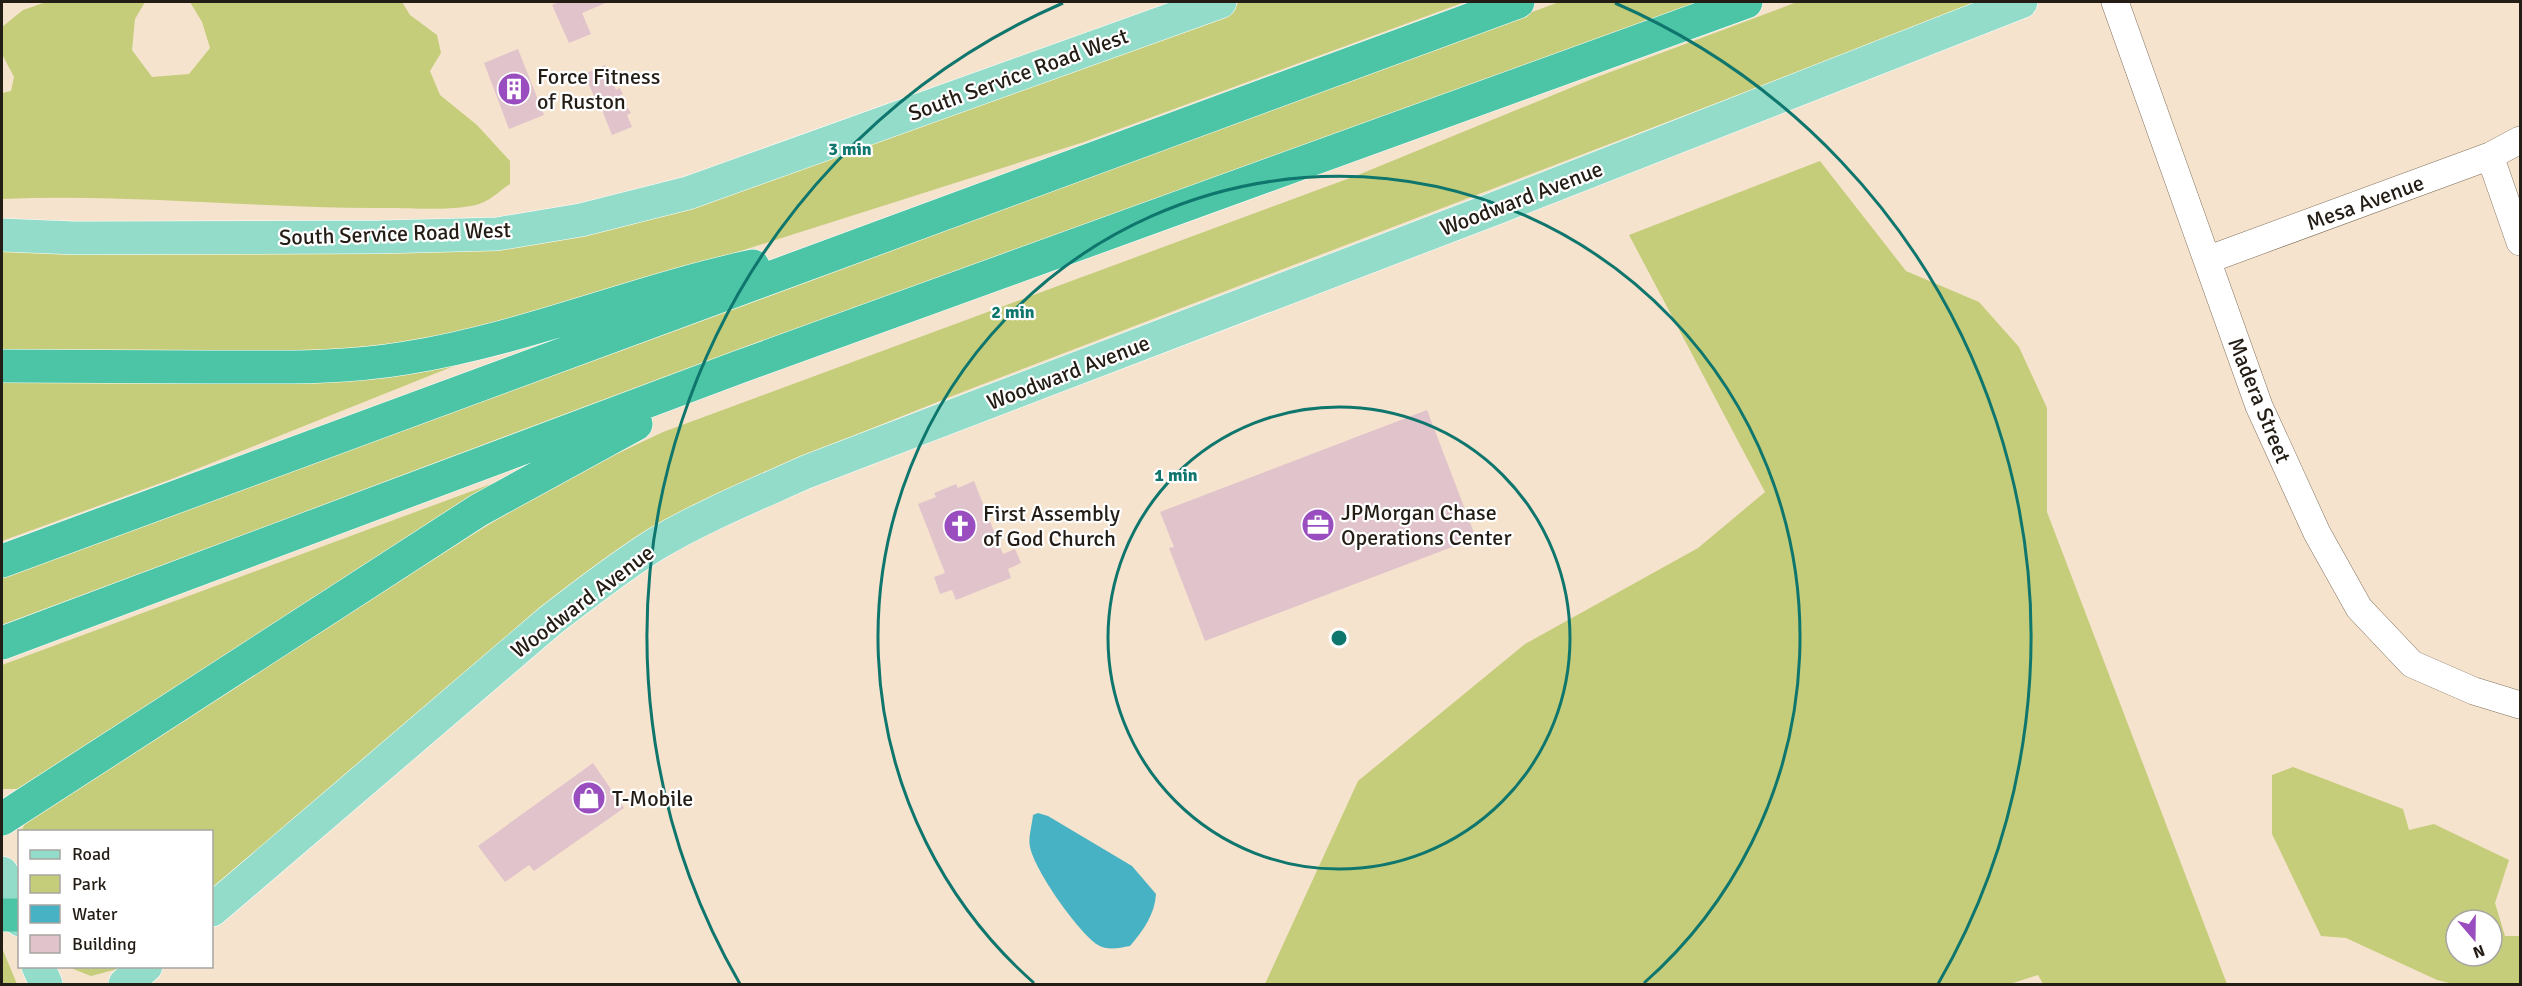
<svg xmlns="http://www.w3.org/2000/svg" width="2522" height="986" font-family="Signika,sans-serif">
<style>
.green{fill:#c5cd7a;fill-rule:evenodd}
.water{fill:#47b2c4}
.building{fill:#e1c3cc}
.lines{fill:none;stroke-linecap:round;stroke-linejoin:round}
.minor-casing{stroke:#82725e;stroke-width:28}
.major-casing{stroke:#fff;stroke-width:34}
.highway-casing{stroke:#fff;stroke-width:34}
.minor{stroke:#fff;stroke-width:27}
.major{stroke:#94dcca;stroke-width:33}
.highway{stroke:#4cc5a6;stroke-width:33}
.ring{fill:none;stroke:#0f766e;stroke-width:3}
.labels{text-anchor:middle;stroke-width:4.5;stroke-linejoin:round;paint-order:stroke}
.street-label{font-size:22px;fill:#241d15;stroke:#fff}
.poi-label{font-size:22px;fill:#241d15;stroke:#fff;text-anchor:start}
.centre{fill:#0f766e;stroke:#fff;stroke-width:3}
.ring-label{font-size:18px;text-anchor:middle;font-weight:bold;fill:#0f766e;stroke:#fff;stroke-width:4.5;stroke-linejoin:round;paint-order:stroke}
</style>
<rect width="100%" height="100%" fill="#f6e3cd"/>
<path class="green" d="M46 2H145L135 19 132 50 152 77 189 74 210 48 202 22 190 2H402L410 15 437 35 441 53 430 71 440 95 477 125 510 161V184C502 189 493 198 484 202 462 212 414 208 389 208 259 209 131 193 2 199V93L11 91 14 77 3 56 2 27 23 10Z
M1242 2H1465L1084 142 517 322 392 346 292 352 2 353V244L401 249 813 158Z
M1559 2H1705L2 630V577Z
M1797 2H1980L965 391 800 457 666 520 610 555 560 592 446 688 212 900V832H21L25 823 265 665 523 503 604 460 663 432 1358 175 1597 77Z
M1820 161 1906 271 1979 302 2019 347 2047 408V512L2227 984H2043L2038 975 2010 984H1265L1358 781 1525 644 1698 548 1765 492 1629 235Z
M459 364 169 480 2 541V374Z
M518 474 20 789H2V665Z
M2293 767 2403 809 2409 830 2434 824 2509 860 2495 903 2505 936H2520V984H2453L2437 980 2346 938 2321 936 2272 834V775ZM2456 920H2492V956H2456Z
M2 947V948L17 984H2Z
M68 967H125L91 976Z"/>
<path class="water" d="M1038 813 1048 816 1132 866 1156 894C1155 914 1143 931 1130 946 1119 948 1108 951 1098 945 1078 932 1035 871 1030 847 1028 838 1032 825 1033 815Z"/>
<path class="building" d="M559 2H608L582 13 591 34 569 43 552 5Z
M518 49 544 115 509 129 484 63Z
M605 65 616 90 620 88 623 94 598 105 584 74Z
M622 103 624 109 628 108 631 113 627 115 632 127 612 135 602 110Z
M1427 410 1476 538 1205 641 1169 548 1174 547 1160 512Z
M974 481 1003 554 1015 549 1021 563 1008 569 1011 578 956 600 952 590 940 594 934 577 945 573 918 504 936 497 934 493 956 484 958 488Z
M593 763 624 808 534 871 529 865 505 882 478 846Z"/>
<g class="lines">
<g class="minor-casing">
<path id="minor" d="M2115 2 2259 406 2317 533 2359 608 2412 664 2474 691 2520 705
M2490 156 2520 242
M2207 260 2490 156 2520 140"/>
</g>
<g class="major-casing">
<path id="major" d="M2 235 74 238 380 237 497 234 581 220 688 193 1220 2
M2 873 20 920
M212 910 551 620C585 594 619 567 656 544 703 516 755 495 806 472L1496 208 2021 2
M38 966 46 984
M125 984 146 966"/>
</g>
<g class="highway-casing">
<path id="highway" d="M2 366C71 366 141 367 211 367 276 367 341 369 406 358 525 339 635 291 753 266
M2 561 1518 2
M2 643 739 367 1746 2
M2 819 479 510 636 424
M2 915H17"/>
</g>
<use href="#minor" class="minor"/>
<use href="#major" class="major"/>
<use href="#highway" class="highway"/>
</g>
<g class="ring">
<circle cx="1339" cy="638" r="231"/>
<path d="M1034 983A461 461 0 1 1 1644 983"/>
<path d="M740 984A692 692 0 0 1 1063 3M1615 3A692 692 0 0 1 1938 984"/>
</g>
<defs>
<g id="building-disc" transform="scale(1.725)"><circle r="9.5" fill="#994dbf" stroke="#fff"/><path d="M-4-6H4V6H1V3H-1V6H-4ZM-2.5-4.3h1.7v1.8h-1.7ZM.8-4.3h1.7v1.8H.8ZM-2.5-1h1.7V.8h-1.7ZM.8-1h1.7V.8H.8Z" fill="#fff"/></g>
<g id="office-disc" transform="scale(1.725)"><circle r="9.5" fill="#994dbf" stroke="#fff"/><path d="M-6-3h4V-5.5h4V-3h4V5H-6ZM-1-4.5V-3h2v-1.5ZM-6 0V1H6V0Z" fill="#fff"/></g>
<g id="church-disc" transform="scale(1.725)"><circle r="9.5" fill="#994dbf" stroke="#fff"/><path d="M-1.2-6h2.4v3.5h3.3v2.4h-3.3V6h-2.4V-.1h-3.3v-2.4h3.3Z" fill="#fff"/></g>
<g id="shop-disc" transform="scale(1.725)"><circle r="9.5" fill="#994dbf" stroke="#fff"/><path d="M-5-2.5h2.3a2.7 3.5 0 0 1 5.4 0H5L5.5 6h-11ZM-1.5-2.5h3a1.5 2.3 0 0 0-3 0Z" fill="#fff"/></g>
</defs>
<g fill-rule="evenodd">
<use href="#building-disc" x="514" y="89"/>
<use href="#office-disc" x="1318" y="525"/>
<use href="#church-disc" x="960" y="526"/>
<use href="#shop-disc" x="589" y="798"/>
</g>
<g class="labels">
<g class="street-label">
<text transform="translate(1018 74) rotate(-20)" y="8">South Service Road West</text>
<text transform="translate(1521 198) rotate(-21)" y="8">Woodward Avenue</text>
<text transform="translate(2365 202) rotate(-20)" y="8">Mesa Avenue</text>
<text transform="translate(395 233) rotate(-2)" y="8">South Service Road West</text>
<text transform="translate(1068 372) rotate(-21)" y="8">Woodward Avenue</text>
<text transform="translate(2260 400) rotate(68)" y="8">Madera Street</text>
<text transform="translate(582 601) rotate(-37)" y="8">Woodward Avenue</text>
</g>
<g class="poi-label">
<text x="537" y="84">Force Fitness<tspan x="537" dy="25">of Ruston</tspan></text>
<text x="1341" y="520">JPMorgan Chase<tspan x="1341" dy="25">Operations Center</tspan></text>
<text x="983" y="521">First Assembly<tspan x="983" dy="25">of God Church</tspan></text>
<text x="612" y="806">T-Mobile</text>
</g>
</g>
<circle cx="1339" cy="638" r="9" class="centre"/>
<g class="ring-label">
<text x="850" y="155">3 min</text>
<text x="1013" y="318">2 min</text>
<text x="1176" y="481">1 min</text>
</g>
<rect width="2522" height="986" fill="none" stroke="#241d15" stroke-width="6"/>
<rect x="18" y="830" width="195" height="138" fill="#ffffff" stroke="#a7a5a1" stroke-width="1.5"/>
<rect x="30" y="850" width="30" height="9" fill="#94dcca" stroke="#a7a5a1" stroke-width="1.5"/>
<text x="72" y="860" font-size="18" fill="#241d15">Road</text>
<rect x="30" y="875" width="30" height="18" fill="#c5cd7a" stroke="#a7a5a1" stroke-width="1.5"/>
<text x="72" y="890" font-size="18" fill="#241d15">Park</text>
<rect x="30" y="905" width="30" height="18" fill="#47b2c4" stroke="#a7a5a1" stroke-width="1.5"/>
<text x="72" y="920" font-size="18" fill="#241d15">Water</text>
<rect x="30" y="935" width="30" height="18" fill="#e1c3cc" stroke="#a7a5a1" stroke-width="1.5"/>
<text x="72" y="950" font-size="18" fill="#241d15">Building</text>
<g transform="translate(2474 938) rotate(160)"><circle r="28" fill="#ffffff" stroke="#a7a5a1" stroke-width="1.5"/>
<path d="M0-4.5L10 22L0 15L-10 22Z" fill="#994dbf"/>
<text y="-9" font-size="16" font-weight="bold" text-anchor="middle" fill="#241d15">N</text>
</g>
</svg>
